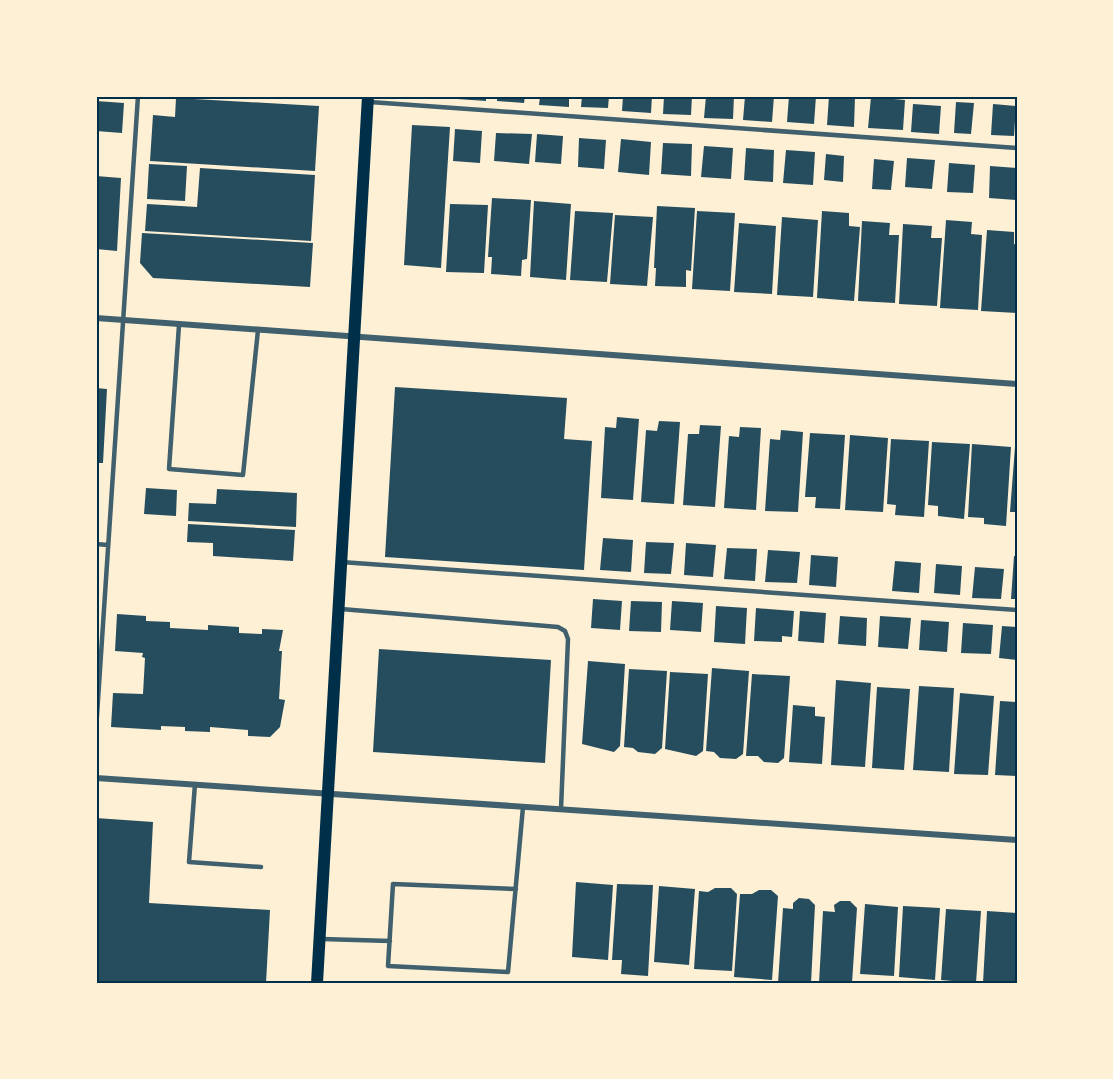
<svg xmlns="http://www.w3.org/2000/svg" width="1113" height="1079" font-family="Georgia,serif">
<style>
.building{fill:#264d5e}
.lines{fill:none;stroke-linecap:round;stroke-linejoin:round}
.service{stroke:#3f606c;stroke-width:4.5}
.minor{stroke:#3f606c;stroke-width:6}
.secondary{stroke:#003049;stroke-width:12}
.neatline{fill:none;stroke:#003049;stroke-width:2}
</style>
<rect width="100%" height="100%" fill="#fdf0d5"/>
<path class="building" d="M458 96H486V101L457 99Z
M497 96H525L524 103 497 101Z
M540 96H569V107L539 105Z
M582 96H609L608 108 581 107Z
M623 96H652L651 113 622 111Z
M664 96H692L691 115 663 114Z
M706 96H734L733 119 704 118Z
M745 96H774L772 122 743 120Z
M789 96H816L814 124 787 122Z
M829 96 855 97 854 127 827 125Z
M871 97 905 100 903 130 868 128Z
M176 98 319 106 315 171 150 161 153 115 175 117Z
M96 101 124 103 122 133 96 131Z
M956 102 974 103 971 134 954 133Z
M913 104 941 106 939 134 911 132Z
M993 104 1016 106 1014 136 991 135Z
M412 125 450 127 441 268 404 265Z
M455 129 482 131 480 163 453 161Z
M496 133 532 134 529 164 494 161Z
M537 134 563 136 561 164 535 162Z
M579 138 606 140 604 169 578 167Z
M621 139 651 142 649 175 618 172Z
M663 143 692 144 691 176 661 174Z
M704 146 733 148 731 179 701 177Z
M746 148 774 150 773 182 744 180Z
M786 150 815 152 813 185 783 183Z
M826 154 844 156 843 182 824 180Z
M907 158 935 160 932 189 905 187Z
M874 159 894 161 891 190 872 189Z
M949 163 975 165 973 193 947 192Z
M149 164 187 166 185 201 147 199Z
M990 166 1017 168 1016 200 989 198Z
M200 168 315 175 311 241 145 231 147 204 197 207Z
M96 176 121 178 117 251 96 249Z
M492 198 531 200 527 259 522 260 521 276 491 274 492 257H488Z
M534 201 571 204 566 280 530 277Z
M450 204 488 205 484 273 446 272Z
M657 206 695 208 691 271 686 270V287L655 286 656 268H654Z
M575 211 613 213 607 282 570 280Z
M697 211 735 213 730 291 692 289Z
M822 211 849 213V226L860 227 854 301 817 298Z
M615 215 653 217 647 286 610 284Z
M782 217 818 220 813 297 777 295Z
M946 220 972 222 971 234 982 235 978 310 940 308Z
M862 221 890 223 889 235H899L895 303 858 301Z
M739 223 776 226 772 294 734 292Z
M903 224 932 226 931 238H942L937 306 899 304Z
M987 230 1014 232V244L1017 245V313L981 311Z
M142 233 313 243 310 287 153 278 140 263Z
M395 387 567 398 564 439 592 441 584 570 385 557Z
M96 388 107 389 103 463H96Z
M617 417 639 419 633 500 601 498 605 427 616 428Z
M659 421 680 422 674 504 641 502 646 430 657 431Z
M700 425 721 426 715 507 683 505 688 434H699Z
M740 427 761 428 756 510 724 508 729 436 739 437Z
M781 430 803 432 798 512 765 511 770 439 780 440Z
M810 433 845 435 840 509 815 508 816 497H805Z
M850 435 888 438 883 512 845 510Z
M891 439 929 441 924 517 895 515 896 505 887 504Z
M932 442 970 444 964 519 938 516V506L928 505Z
M972 444 1011 447 1006 526 984 524V518L968 517Z
M1015 447H1017V512H1010Z
M146 488 177 490 176 516 144 514Z
M217 489 297 493 296 527 188 521 189 503 216 504Z
M188 524 295 530 293 561 213 556V543L187 542Z
M603 538 633 540 631 572 600 570Z
M646 542 674 543 671 574 644 573Z
M686 543 716 545 713 577 684 575Z
M727 548 757 549 755 581 724 579Z
M768 550 800 552 797 583 765 582Z
M811 555 838 557 836 587 809 585Z
M1014 556H1017V599H1011Z
M895 561 921 563 919 593 892 591Z
M936 564 962 566 960 595 934 593Z
M975 567 1004 569 1001 599 972 598Z
M593 599 622 601 620 630 591 628Z
M631 601 662 602 661 632 629 631Z
M672 601 703 603 701 632 670 630Z
M716 606 747 608 745 644 714 642Z
M756 608 794 611 792 637 782 636V642L754 641Z
M800 611 826 613 824 643 798 641Z
M117 614 146 616V621L170 622V628L208 630V625L239 627V633L262 634V629L283 630 279 651H282L279 699 285 700 280 727 270 737 248 736V730L210 727V732L185 731V727L161 726V730L111 727 113 693 143 694 145 658 142 657 143 653 115 651Z
M840 616 867 618 866 646 838 644Z
M880 616 911 618 908 649 878 647Z
M921 620 949 622 947 652 919 650Z
M963 623 993 625 991 654 961 653Z
M1002 626 1017 627V660L999 658Z
M379 649 551 660 545 763 373 752Z
M588 661 625 664 620 746 614 752 582 744Z
M712 668 749 671 743 754 736 759 720 758 714 752 706 751Z
M629 669 667 671 662 748 655 754 638 752 633 748 624 747Z
M670 672 708 674 703 751 696 756 665 749Z
M752 674 790 676 784 758 778 763 764 762 758 756H746Z
M836 680 871 683 865 767 831 765Z
M919 686 954 688 949 772 913 770Z
M877 687 910 689 904 770 872 768Z
M960 693 994 696 988 775 954 774Z
M1000 701 1017 702V776L995 775Z
M793 705 815 707V716L825 717 822 764 789 762Z
M96 818 153 822 149 903 270 910 266 983H96Z
M576 882 613 885 608 960 572 957Z
M617 884 653 885 648 976 621 974 622 960H612Z
M659 886 695 889 689 965 654 962Z
M715 888H731L737 894 732 971 694 969 699 891 708 892Z
M759 890H771L778 896 772 980 734 977 740 894H752Z
M799 898 809 899 815 905 811 983H778L783 908 793 909V903Z
M840 901H850L857 908 852 983H819L823 911 835 912 834 905Z
M865 904 898 907 894 976 860 974Z
M903 906 940 908 935 980 899 977Z
M946 909 981 911 976 983 941 980Z
M987 911 1017 913V983H983Z"/>
<g class="lines">
<path class="service" d="M370 102 1017 148
M179 325 169 469 243 475 258 330
M96 544 108 545
M341 562 1017 610
M341 609 558 627 565 631 568 639 561 809
M96 730 138 96
M195 784 189 862 261 867
M516 889 393 884 388 966 508 972 523 807
M322 939 390 941"/>
<path class="minor" d="M96 318 1017 384
M96 778 1017 840"/>
<path class="secondary" d="M317 983 368 96"/>
</g>
<rect width="1113" height="1079" fill="none" stroke="#fdf0d5" stroke-width="195"/>
<rect x="98" y="98" width="918" height="884" class="neatline"/>
</svg>
